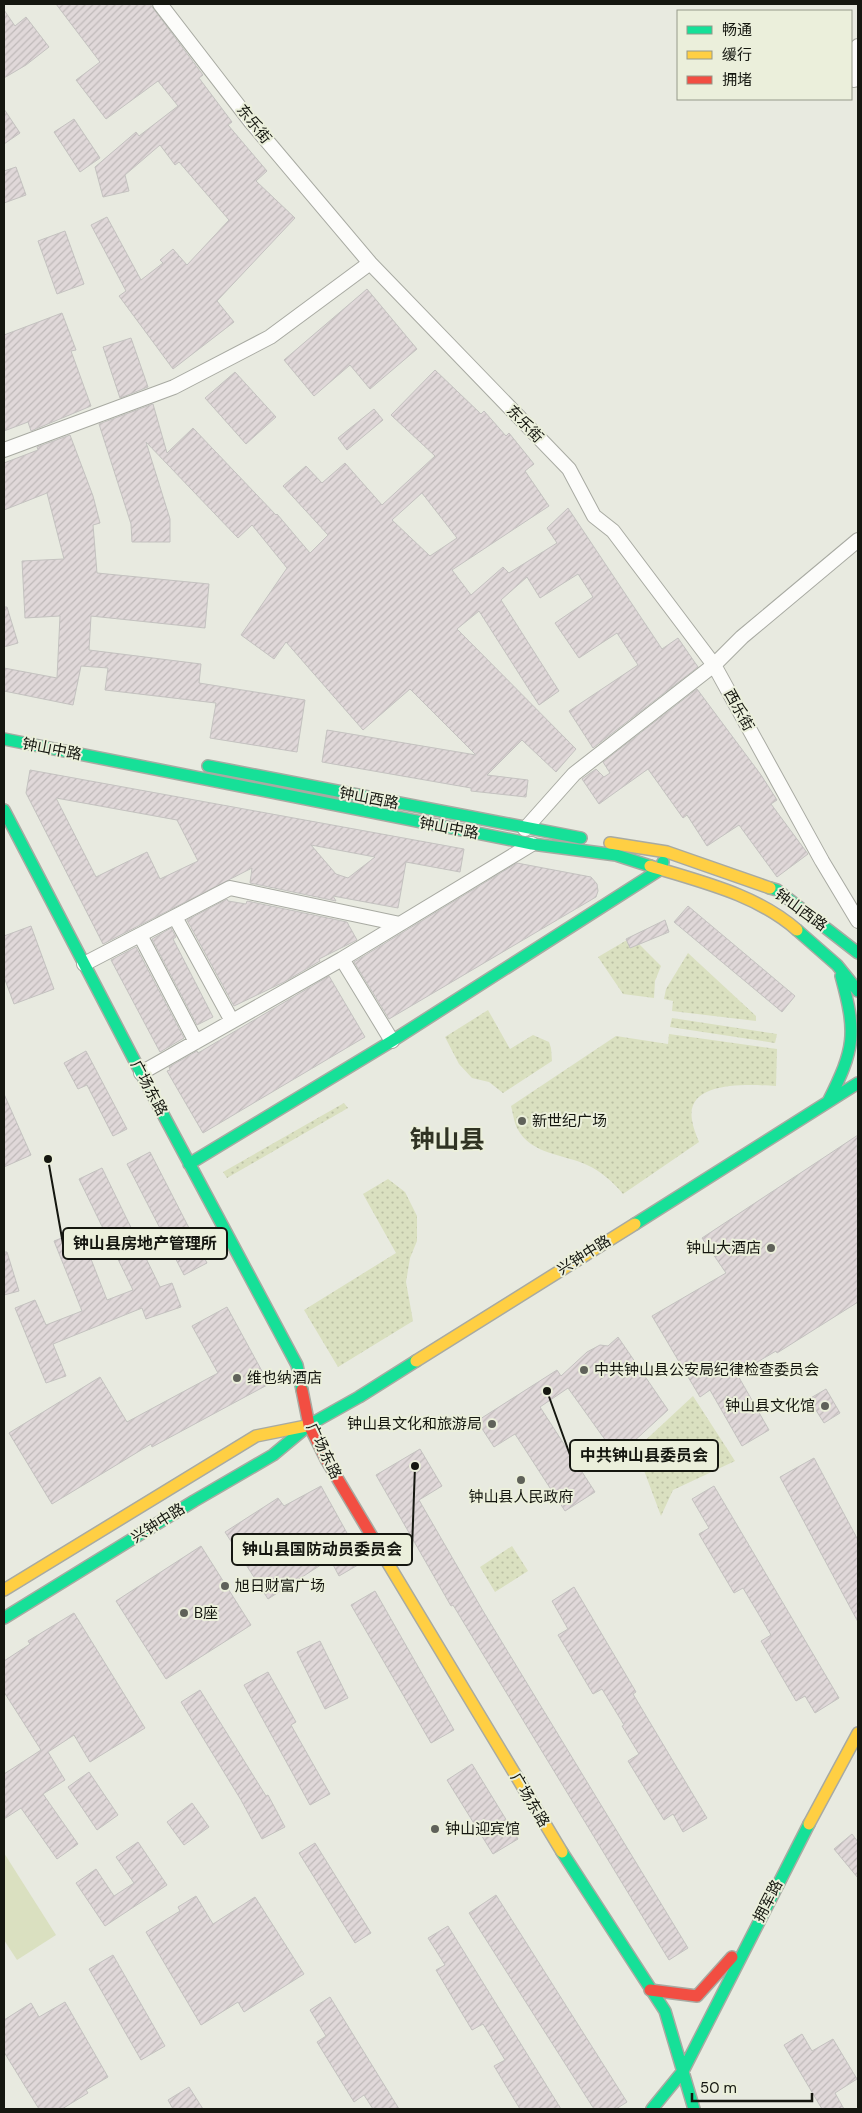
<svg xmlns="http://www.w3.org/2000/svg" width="862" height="2113" font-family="'DM Sans','Noto Sans SC',sans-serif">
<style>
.grass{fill:url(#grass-dots)}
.garden{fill:#dae0c0}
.building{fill:url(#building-hatch);stroke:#c4c2c0;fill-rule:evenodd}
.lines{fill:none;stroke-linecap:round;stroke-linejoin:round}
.street-casing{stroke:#a8aaa2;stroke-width:16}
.fast-casing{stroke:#a8aaa2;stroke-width:14}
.slow-casing{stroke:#a8aaa2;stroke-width:14}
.jam-casing{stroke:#a8aaa2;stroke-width:14}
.street{stroke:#fcfcfa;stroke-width:14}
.fast{stroke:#16e098;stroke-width:11}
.slow{stroke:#ffcf43;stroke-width:11}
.jam{stroke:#f24e42;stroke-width:11}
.poi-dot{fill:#5f6159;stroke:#ebefdb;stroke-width:2}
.labels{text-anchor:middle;stroke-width:4;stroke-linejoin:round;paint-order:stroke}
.street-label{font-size:15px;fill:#151710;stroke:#ebefdb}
.poi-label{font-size:15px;fill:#151710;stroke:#ebefdb;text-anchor:start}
.town-label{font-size:25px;font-weight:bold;fill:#303323;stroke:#ebefdb}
.leader{fill:none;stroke:#151710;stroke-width:2}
.callout-dot{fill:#151710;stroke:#ebefdb;stroke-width:2}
.callout{fill:#ebefdb;stroke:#151710;stroke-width:2}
.callout-label{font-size:16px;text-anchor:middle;font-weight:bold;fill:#151710}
</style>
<defs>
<pattern id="grass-dots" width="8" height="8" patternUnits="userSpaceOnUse" patternTransform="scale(1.25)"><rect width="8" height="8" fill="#dae0c0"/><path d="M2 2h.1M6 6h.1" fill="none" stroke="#babfa4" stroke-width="1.8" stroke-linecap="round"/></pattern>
<pattern id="building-hatch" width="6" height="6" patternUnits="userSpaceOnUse" patternTransform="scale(1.25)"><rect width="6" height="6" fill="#e0d8d9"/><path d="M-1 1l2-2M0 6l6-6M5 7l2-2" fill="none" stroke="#bfb9b9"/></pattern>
</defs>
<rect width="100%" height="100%" fill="#e8eae0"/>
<path class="grass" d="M632 937 661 966 655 981 654 998 623 994 598 957Z
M688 953 756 1016V1021L672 1011 673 1001 664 999 666 989Z
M488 1010 510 1049 533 1035 549 1042 551 1048 552 1061 503 1093 489 1082 472 1078 459 1064 445 1037Z
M672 1018 777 1034 775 1043 670 1027Z
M669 1034 777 1049 776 1086C752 1085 685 1079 692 1120 693 1127 696 1135 699 1142L623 1194C614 1183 601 1171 587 1165 564 1154 531 1155 517 1128 514 1122 513 1113 511 1106L616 1036 668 1044Z
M344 1103 348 1108 227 1178 223 1172Z
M388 1179 405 1192 417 1216V1241L410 1258 406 1282 413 1321 338 1367 304 1310 396 1253 363 1194Z
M693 1396 735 1461 673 1490 661 1516 636 1449Z
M512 1546 528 1571 495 1592 480 1567Z"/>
<path class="garden" d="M4 1853 56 1935 17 1960 4 1940Z"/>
<path class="building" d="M56 4H150L203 75 199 78 232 122 228 125 267 171 256 181 295 218 217 301 234 322 173 369 119 296 126 291 91 225 107 217 141 280 163 263 160 260 173 249 187 265 229 220 179 162 175 165 160 145 125 175 129 191 103 197 95 167 136 132 139 136 178 106 158 81 106 119 76 80 100 62Z
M4 10 15 26 26 17 49 47 26 65 4 78Z
M4 109 20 133 4 144Z
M74 119 100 158 80 172 54 132Z
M16 167 26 195 4 203V171Z
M65 231 84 284 57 294 38 241Z
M367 289 417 349 370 389 350 365 314 396 284 360Z
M62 313 76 350 71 351 91 406 31 431 28 422 4 431V335Z
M131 338 148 387 120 398 103 347Z
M435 370 481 414 484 411 506 436 509 433 534 464 525 471 549 506 452 570 471 595 503 567 509 573 557 543 547 528 568 508 662 649 678 638 698 667 593 748 569 711 638 665 617 633 579 658 555 623 593 597 578 574 540 598 527 577 501 600 559 691 539 705 479 611 457 629 576 749 556 772 522 740 487 775 528 780 526 797 471 791V788L322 762 327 730 476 755 410 689 363 730 286 642 274 659 241 635 287 568 252 525 238 538 146 442 170 519V542H132L131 524 99 424 153 404 167 453 193 428 276 515 277 514 310 553 328 535 283 486 306 466 322 483 345 463 382 505 435 456 391 415ZM422 493 457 538 430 556 392 520Z
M235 372 276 417 246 444 205 398Z
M374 409 383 420 347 450 338 438Z
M70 435 93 496 100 523 93 525 97 573 209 584 205 628 91 616 89 650 201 664 199 683 305 700 297 752 210 738 216 703 105 690 108 668 81 666 73 705 4 691V668L57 678 60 616 25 618 22 561 64 559 47 493 4 510V463L38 450 37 447Z
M4 607H7L18 643 4 647Z
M697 689 761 775 777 800 771 804 808 854 777 877 739 825 707 846 687 815 683 818 648 769 599 804 582 779 596 769 604 777 610 773 603 762Z
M30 770 464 849 460 872 406 862 398 908 333 896 336 901 250 883 252 868 103 944 26 793ZM56 798 177 820 198 861 160 879 147 852 96 877ZM311 845 375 857 348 878 336 874Z
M517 863 591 877 597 884 598 891 596 897 389 1019 354 962Z
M227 899 228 901 246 904 247 901 347 922 357 940 319 959 320 961 284 982 234 1006 187 920Z
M688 906 795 996 782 1012 674 922Z
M665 920 669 932 630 948 626 939Z
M31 926 54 989 14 1004 4 977V936Z
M171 928 176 937 173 939 213 1017 197 1025 152 939Z
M136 947 184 1038 160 1052 111 960Z
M329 976 365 1037 203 1133 167 1071 170 1070 169 1067 197 1051 198 1053Z
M86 1051 127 1129 113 1136 87 1085 78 1089 64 1063Z
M4 1094 31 1155 4 1167Z
M858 1135V1302L777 1353 776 1351 737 1374 769 1430 742 1446 710 1390 700 1397 652 1316 726 1273 702 1238Z
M150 1152 207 1263 184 1275 127 1164Z
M102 1168 160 1287 172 1283 181 1307 146 1319 142 1308 53 1344 66 1376 46 1383 15 1308 35 1300 46 1325 82 1311 54 1241 80 1231 107 1300 133 1290 79 1179Z
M4 1252H7L19 1291 4 1295Z
M227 1307 269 1384 152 1447 151 1444 52 1504 9 1433 100 1377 127 1422 218 1373 192 1326Z
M618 1337 668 1410 632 1443 616 1455 568 1388 540 1407 595 1492 565 1511 515 1434 494 1447 477 1421 557 1370 561 1376 587 1352 600 1345 608 1346Z
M826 1389 840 1413 824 1423 809 1399Z
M420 1449 442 1486 419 1500 483 1611 688 1948 669 1960 453 1605 451 1606 376 1475Z
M814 1458 858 1540V1622L780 1477Z
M321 1486 363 1562 339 1576 330 1559 268 1599 225 1532 278 1498 284 1506Z
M714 1486 839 1698 815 1713 805 1696 796 1701 761 1641 771 1635 743 1588 734 1593 699 1534 709 1528 692 1499Z
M201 1546 251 1625 166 1679 116 1601Z
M574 1587 636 1692 633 1694 707 1818 683 1832 673 1814 664 1820 628 1761 639 1754 622 1726 624 1725 602 1689 593 1694 558 1635 568 1629 552 1601Z
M375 1591 454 1730 431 1743 351 1605Z
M74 1613 145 1728 90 1762 74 1735 48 1752 65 1780 43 1794 78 1844 57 1859 21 1808 4 1819V1774L41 1750 4 1692V1661L30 1644 28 1641Z
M320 1641 348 1698 325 1709 297 1652Z
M268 1672 296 1722 291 1725 330 1794 310 1805 244 1685Z
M200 1690 266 1796 268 1795 285 1827 262 1839 241 1800 181 1702Z
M472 1764 518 1839 493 1854 447 1780Z
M89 1772 118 1815 97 1830 68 1787Z
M192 1803 209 1827 184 1845 167 1822Z
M852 1834 858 1842V1878L834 1849Z
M138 1842 167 1885 105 1926 76 1883 96 1869 114 1896 134 1883 116 1857Z
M315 1843 371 1933 355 1943 299 1853Z
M496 1895 627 2102 616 2109H594L469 1913Z
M196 1896 213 1924 255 1897 304 1974 244 2012 238 2002 201 2025 146 1932 180 1911 178 1907Z
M448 1926 561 2109H520L494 2066 505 2060 483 2024 472 2030 436 1970 445 1965 428 1938Z
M113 1955 165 2046 141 2060 89 1969Z
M330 1997 399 2109H373L364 2095 354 2102 317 2042 326 2036 310 2010Z
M65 2002 108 2077 86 2090 88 2093 62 2109H39L4 2052V2020L31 2003 39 2017Z
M802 2034 812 2051 833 2039 857 2079 835 2093 844 2109H822L784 2045Z
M189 2087 203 2109H173L168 2100Z"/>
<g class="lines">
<g class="street-casing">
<path id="street" d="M160 4 251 122 370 263 569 469 594 516 613 531 714 665 574 774 525 829
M854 80 856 52 858 46
M4 450 174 387 270 337 370 263
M858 540 742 637 714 665 822 861 858 921
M175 917 232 1021
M140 935 196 1042
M342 959 392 1041
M84 964 230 888 400 924
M141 1073 342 959 532 844"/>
</g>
<g class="fast-casing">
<path id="fast" d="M4 739 532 844 616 855 650 866
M208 766 581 838
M4 810 141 1073 297 1365 302 1390
M770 888 777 890 858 953
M797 930 837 965 858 991
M828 1102C855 1048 857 1034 841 976
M189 1164 392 1041 661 869 663 862
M635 1224 858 1083
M4 1618 194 1501 273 1455 309 1425 359 1397 416 1361
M562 1852 665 2011 694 2109
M652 2109 683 2071 809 1824"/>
</g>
<g class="slow-casing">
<path id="slow" d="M610 843 667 852 770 888
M650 866C701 882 756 894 797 930
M416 1361 635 1224
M383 1555 562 1852
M4 1590 256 1436 306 1426
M809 1824 858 1733"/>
</g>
<g class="jam-casing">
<path id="jam" d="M302 1390 309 1425 327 1461 383 1555
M650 1990 697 1996 732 1957"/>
</g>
<use href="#street" class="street"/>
<use href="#fast" class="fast"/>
<use href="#slow" class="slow"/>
<use href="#jam" class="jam"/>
</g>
<g class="poi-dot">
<circle cx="522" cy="1121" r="5"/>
<circle cx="771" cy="1248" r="5"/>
<circle cx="584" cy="1370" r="5"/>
<circle cx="237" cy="1378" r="5"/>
<circle cx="825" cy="1406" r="5"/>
<circle cx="492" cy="1424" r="5"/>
<circle cx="521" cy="1480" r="5"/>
<circle cx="225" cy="1586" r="5"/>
<circle cx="184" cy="1613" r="5"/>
<circle cx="435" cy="1829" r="5"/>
</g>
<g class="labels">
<g class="street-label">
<text transform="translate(254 124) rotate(51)" y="5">东乐街</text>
<text transform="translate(525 424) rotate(46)" y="5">东乐街</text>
<text transform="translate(739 710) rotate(61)" y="5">西乐街</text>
<text transform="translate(52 749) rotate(11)" y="5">钟山中路</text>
<text transform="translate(369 798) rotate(11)" y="5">钟山西路</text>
<text transform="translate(449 828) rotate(11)" y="5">钟山中路</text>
<text transform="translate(801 910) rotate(36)" y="5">钟山西路</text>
<text transform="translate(149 1088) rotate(62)" y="5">广场东路</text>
<text transform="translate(584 1255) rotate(-32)" y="5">兴钟中路</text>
<text transform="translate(324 1451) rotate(64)" y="5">广场东路</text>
<text transform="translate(158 1523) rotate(-32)" y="5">兴钟中路</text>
<text transform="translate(530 1800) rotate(59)" y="5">广场东路</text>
<text transform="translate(768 1901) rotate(-63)" y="5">拥军路</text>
</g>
<g class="poi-label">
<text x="532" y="1126">新世纪广场</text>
<text x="761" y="1253" text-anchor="end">钟山大酒店</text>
<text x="594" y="1375">中共钟山县公安局纪律检查委员会</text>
<text x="247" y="1383">维也纳酒店</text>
<text x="815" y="1411" text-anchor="end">钟山县文化馆</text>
<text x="482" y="1429" text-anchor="end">钟山县文化和旅游局</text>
<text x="521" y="1502" text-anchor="middle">钟山县人民政府</text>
<text x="235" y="1591">旭日财富广场</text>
<text x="194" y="1618">B座</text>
<text x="445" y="1834">钟山迎宾馆</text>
</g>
<g class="town-label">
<text x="447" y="1148">钟山县</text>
</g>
</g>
<path class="leader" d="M48 1159L63 1244M547 1391L570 1455M415 1466L412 1549"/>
<g class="callout-dot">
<circle cx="48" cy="1159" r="5"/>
<circle cx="547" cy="1391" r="5"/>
<circle cx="415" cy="1466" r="5"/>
</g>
<g class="callout">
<rect x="63" y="1228" width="164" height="31" rx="5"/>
<rect x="570" y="1440" width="148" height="31" rx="5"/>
<rect x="232" y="1534" width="180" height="31" rx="5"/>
</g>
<g class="callout-label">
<text x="145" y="1249">钟山县房地产管理所</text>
<text x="644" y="1461">中共钟山县委员会</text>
<text x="322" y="1555">钟山县国防动员委员会</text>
</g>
<rect width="862" height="2113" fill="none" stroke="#151710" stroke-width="10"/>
<rect x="677" y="10" width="175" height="90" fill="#ebefdb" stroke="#95998a"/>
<rect x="687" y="26" width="25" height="8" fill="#16e098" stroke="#95998a"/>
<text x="722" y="35" font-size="15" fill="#151710">畅通</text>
<rect x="687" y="51" width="25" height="8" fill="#ffcf43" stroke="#95998a"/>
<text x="722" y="60" font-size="15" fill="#151710">缓行</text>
<rect x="687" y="76" width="25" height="8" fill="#f24e42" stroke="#95998a"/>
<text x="722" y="85" font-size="15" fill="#151710">拥堵</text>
<path d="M692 2093v8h120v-8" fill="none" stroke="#151710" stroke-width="2.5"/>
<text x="700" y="2093" font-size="15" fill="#151710" stroke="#ebefdb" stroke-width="4" paint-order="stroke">50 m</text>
</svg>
